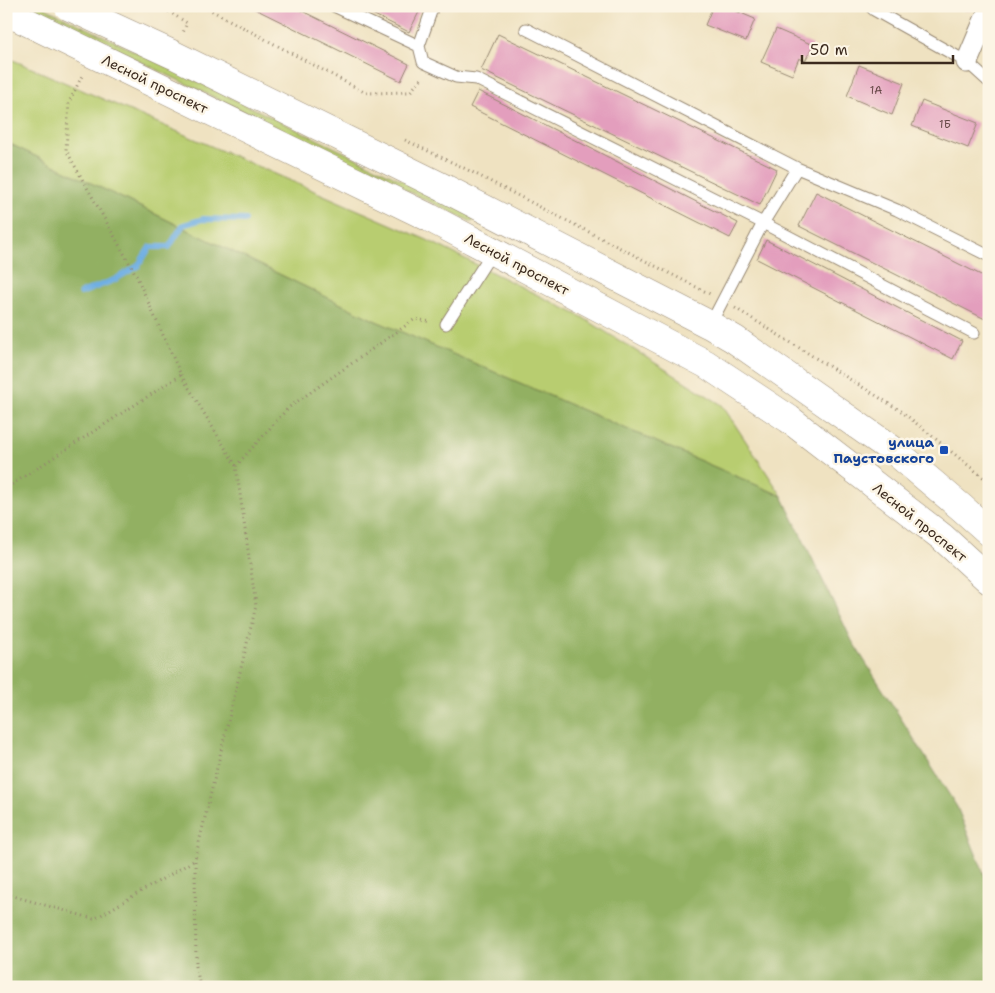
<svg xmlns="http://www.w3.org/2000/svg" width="995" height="993" font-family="'Shantell Sans',sans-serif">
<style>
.green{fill:#b8cd70;stroke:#7a7c47}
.forest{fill:#92b062;stroke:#666d40}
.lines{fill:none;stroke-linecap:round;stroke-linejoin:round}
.stream{stroke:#70afe3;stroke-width:6}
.building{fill:#e39ebd}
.service-casing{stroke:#958670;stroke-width:13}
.minor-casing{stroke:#958670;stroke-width:23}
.primary-casing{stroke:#958670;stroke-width:29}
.path{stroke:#958670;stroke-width:3;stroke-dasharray:1 4;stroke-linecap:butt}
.service{stroke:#fff;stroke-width:11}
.minor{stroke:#fff;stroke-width:21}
.primary{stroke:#fff;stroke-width:28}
.primary-bridge-casing{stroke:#958670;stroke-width:29;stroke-linecap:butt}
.primary-bridge{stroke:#fff;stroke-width:28}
.transit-dot{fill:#1a4fb4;stroke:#fcf5e5;stroke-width:2}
.labels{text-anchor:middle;stroke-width:5;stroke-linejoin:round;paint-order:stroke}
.number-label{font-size:11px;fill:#654746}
.street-label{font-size:14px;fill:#3b2a1e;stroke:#fcf5e5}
.transit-label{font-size:14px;font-weight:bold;fill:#164399;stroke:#fcf5e5;text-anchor:end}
</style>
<rect width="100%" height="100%" fill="#fcf5e5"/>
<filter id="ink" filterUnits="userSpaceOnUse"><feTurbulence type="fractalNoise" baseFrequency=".02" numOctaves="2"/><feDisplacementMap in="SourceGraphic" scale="10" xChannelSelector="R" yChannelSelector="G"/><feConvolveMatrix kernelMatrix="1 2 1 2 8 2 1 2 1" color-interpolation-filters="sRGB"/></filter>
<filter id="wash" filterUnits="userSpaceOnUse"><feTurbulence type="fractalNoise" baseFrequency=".0096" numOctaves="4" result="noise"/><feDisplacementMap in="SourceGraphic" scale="20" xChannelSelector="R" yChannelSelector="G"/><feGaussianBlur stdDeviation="1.12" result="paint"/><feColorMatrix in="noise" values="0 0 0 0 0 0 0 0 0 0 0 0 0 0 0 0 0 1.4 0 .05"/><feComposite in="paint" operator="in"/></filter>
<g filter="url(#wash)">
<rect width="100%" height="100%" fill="#efe2c1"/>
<path class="green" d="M25 6H41L476 216 472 222Z
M6 57 427 240 582 317 722 405 782 496 376 321 6 142Z"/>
<path class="forest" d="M6 142 376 321 782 496 852 641 957 807 989 886V987H6Z"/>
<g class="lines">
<path class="stream" d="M81 293 114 280 138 266 150 247H169L183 225 203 219 245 220"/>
</g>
<g id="blocks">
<path class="building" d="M249 6H292L409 64 401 81Z
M356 6H422L409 32Z
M713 6H724L755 19 746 41 705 25Z
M957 6H971L969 11Z
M776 29 813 45 805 61 799 58 792 75 761 62Z
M498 34 777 169 760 205 481 70Z
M859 65 904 83 892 115 847 96Z
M478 91 738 223 730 238 470 107Z
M922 101 978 123 968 148 912 126Z
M816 192 989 279V321L799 226Z
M766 240 962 341 953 359 757 259Z"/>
</g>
</g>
<g filter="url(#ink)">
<use href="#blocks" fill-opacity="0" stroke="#958670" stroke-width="1"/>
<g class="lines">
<g class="service-casing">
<path id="service" d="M334 6 419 46 423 62 456 77 476 79 763 223 974 333
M870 6 874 10 967 62 989 82
M526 29 797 168 897 210 989 256
M419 46 433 6
M446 324 493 251
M710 325 763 223 797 168"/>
</g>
<g class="minor-casing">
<path id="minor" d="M967 62 989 10"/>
</g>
<g class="primary-casing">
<path id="primary" d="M444 188 710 325 734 339 897 453 962 508 989 532
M430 218 706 364 789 419 942 537 989 580"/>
</g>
<path class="path" d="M160 6 187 23 182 35
M203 6 366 93 410 92 422 78
M405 140 464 168 710 294
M735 308 901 411 989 482
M181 375 236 466 256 606 195 859 196 966 200 987
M236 466 288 408 415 319 431 322
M6 492 8 487 181 375 136 275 66 150 69 102 83 74
M6 894 94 919 195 860"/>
<use href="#service" class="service"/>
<use href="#minor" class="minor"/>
<use href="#primary" class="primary"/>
<g class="primary-bridge-casing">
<path id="primary-bridge" d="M68 6 174 55 444 188
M19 18 430 218"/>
</g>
<use href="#primary-bridge" class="primary-bridge"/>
</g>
</g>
<rect class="transit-dot" x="939" y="445" width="10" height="10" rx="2.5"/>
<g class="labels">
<g class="number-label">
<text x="876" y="94">1А</text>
<text x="945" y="128">1Б</text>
</g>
<g class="street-label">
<text transform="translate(155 84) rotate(26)" y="5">Лесной проспект</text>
<text transform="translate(517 264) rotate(28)" y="5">Лесной проспект</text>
<text transform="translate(920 522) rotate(39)" y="5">Лесной проспект</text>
</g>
<g class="transit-label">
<text x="934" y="447">улица<tspan x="934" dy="16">Паустовского</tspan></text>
</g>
</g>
<rect width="995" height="993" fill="none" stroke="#fcf5e5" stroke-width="25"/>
<path d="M802 55v8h151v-8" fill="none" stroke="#3b2a1e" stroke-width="2.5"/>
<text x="810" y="55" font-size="15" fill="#3b2a1e" stroke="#fcf5e5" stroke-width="4" paint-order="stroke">50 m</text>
</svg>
